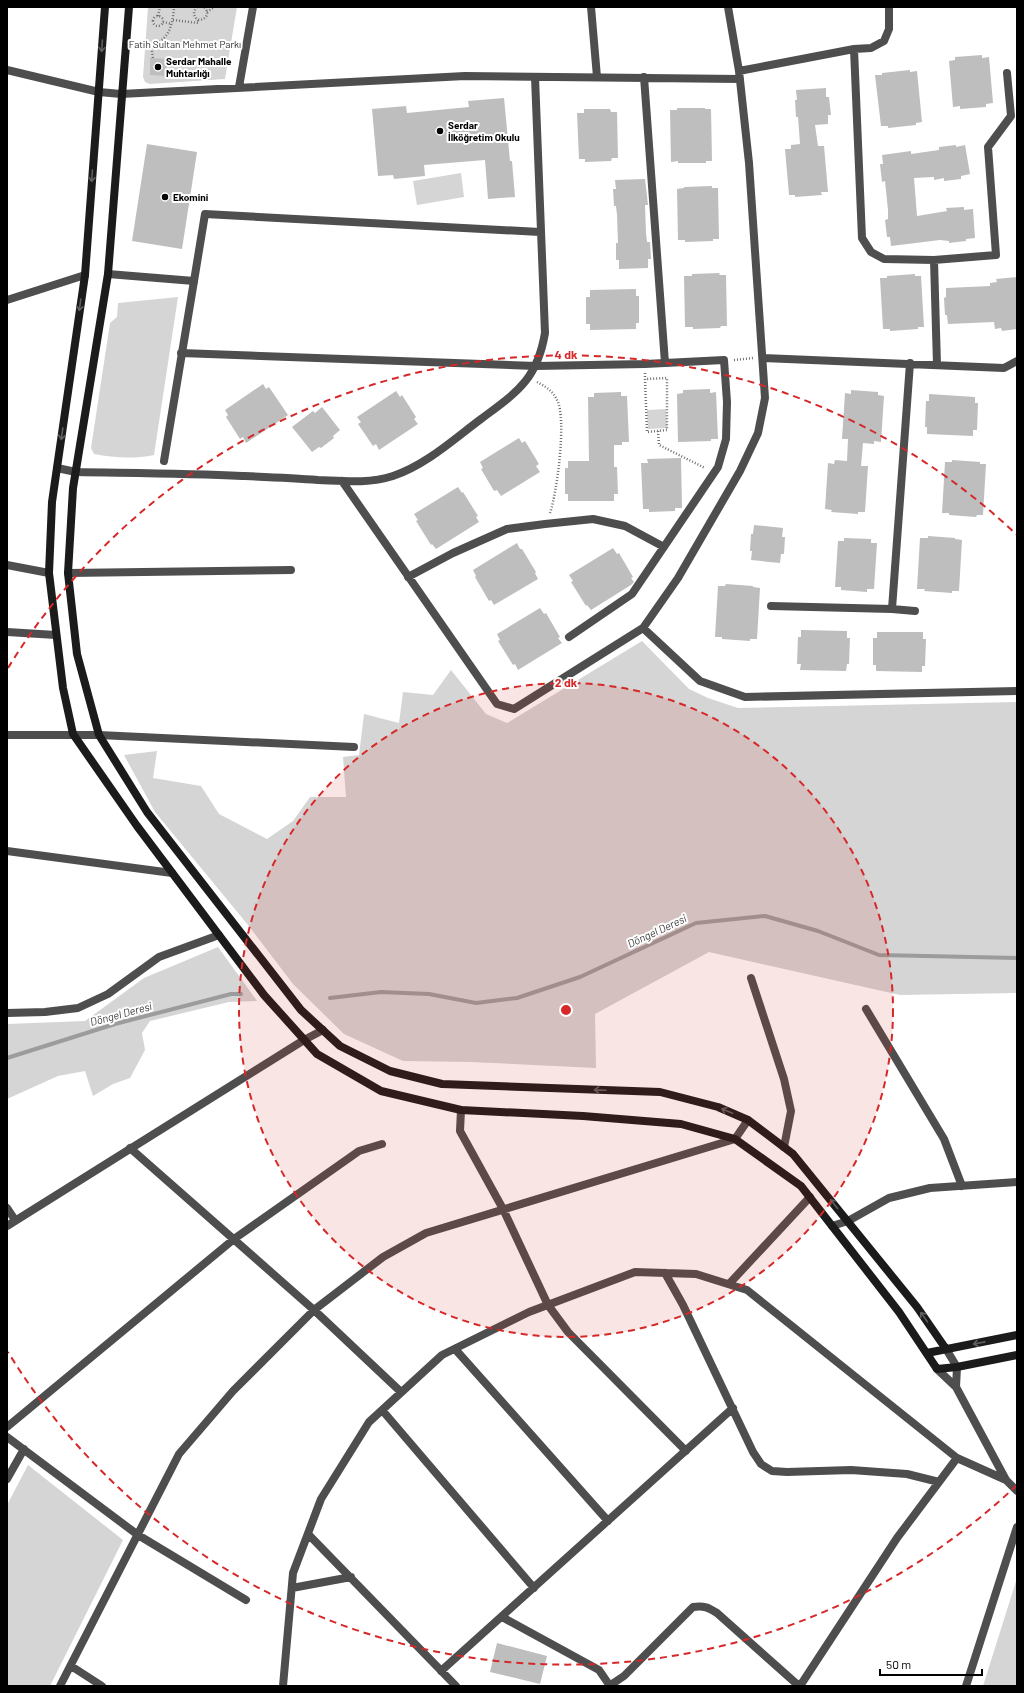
<svg xmlns="http://www.w3.org/2000/svg" width="1024" height="1693" font-family="Barlow,sans-serif">
<style>
.green{fill:#d5d5d5}
.lines{fill:none;stroke-linecap:round;stroke-linejoin:round}
.stream{stroke:#9c9c9c;stroke-width:4}
.building{fill:#bebebe}
.path{stroke:#707070;stroke-width:2.5;stroke-dasharray:1 2;stroke-linecap:butt}
.pedestrian{stroke:#4e4e4e;stroke-width:8}
.minor{stroke:#4e4e4e;stroke-width:8}
.tertiary{stroke:#4e4e4e;stroke-width:8}
.secondary{stroke:#1b1b1b;stroke-width:8}
.oneway{stroke:#5f5f5f}
.ring{fill:none;stroke:#d62828;stroke-width:2;stroke-dasharray:7 5}
.poi-dot{fill:#000;stroke:#fff;stroke-width:1.5}
.labels{text-anchor:middle;stroke-width:4;stroke-linejoin:round;paint-order:stroke}
.park-label{font-size:10px;fill:#2c2c2c;stroke:#fff}
.poi-label{font-size:10px;font-weight:bold;fill:#000;stroke:#fff;text-anchor:start}
.water-label{font-size:11px;font-style:italic;fill:#3d3d3d;stroke:#fff}
.centre{fill:#d62828;stroke:#fff;stroke-width:2}
.ring-label{font-size:12px;text-anchor:middle;font-weight:bold;fill:#d62828;stroke:#fff;stroke-width:4;stroke-linejoin:round;paint-order:stroke}
</style>
<rect width="100%" height="100%" fill="#fff"/>
<path class="green" d="M148 7H237L225 79 150 84 145 82 143 77Z
M461 173 464 197 417 205 413 181Z
M178 297 154 455C134 459 114 458 94 454L91 448 110 323 117 317 118 303Z
M666 409 667 428 648 429 647 410Z
M642 641 689 689 708 698 738 708 1017 702V993L900 995 709 952 595 1014 596 1068 471 1062 403 1061 344 1034 293 984 248 925 155 812 124 755 157 751 153 778 201 786 219 814 267 839 293 821 310 797H346L343 757 359 755 364 714 399 723 403 692 433 695 451 670 486 714 507 723Z
M218 947 257 1001 229 1002 150 1021 142 1033 145 1050 130 1078 113 1084 93 1096 85 1071 58 1076 7 1099V1024L85 1021 144 978Z
M28 1465 123 1540 50 1686H7V1505Z
M1017 1578V1686H983Z"/>
<g class="lines">
<path class="stream" d="M330 998 381 992 429 994 476 1003 517 998 580 977 696 923 765 916 818 931 879 955 1017 958
M7 1058 115 1024 231 994H241"/>
</g>
<path class="building" d="M982 55V58L989 57 993 103 986 104V107L960 109V106L953 107 949 61 955 60V57Z
M150 58 167 59V76L150 75Z
M910 70V72L917 71 922 122 916 123V125L888 128V126H881L875 75H882V73Z
M826 88V97H829L831 115H828V124L815 125 818 146H824L828 192H821L822 195 795 197V195H789L785 149H791V145L800 144 798 117H796L795 100H797L796 90Z
M504 98 510 161H512L515 197 488 199 485 160 424 165 425 176 394 179 393 175 378 176 372 109 406 106 407 113 469 107 468 101Z
M677 108H705V109H711L712 161H706V163H678V161L671 162 670 110H677Z
M584 109H610L611 112H617L618 158H612L611 161 585 162V159H579L577 113H584Z
M147 144 197 152 182 249 132 241Z
M956 145V147L965 145 970 174 961 176V179L944 181V178L934 180V177L914 178 917 216 947 211 946 208 964 207V210L973 209 975 238 966 239V241L949 243V241L940 240 891 246 890 237H887L885 220 888 219V210L885 181 882 182 880 164H883L882 155 911 151V154L939 150V147Z
M645 179 648 205H645L646 233 647 242H650L651 259H648V268L619 269V260H616V243H618L617 215 616 206H614L613 189H616L615 180Z
M712 186V188H718L719 239H713V241L685 242V240H678L677 189 684 188V187Z
M720 273 719 275H726L727 326H721L720 328 693 329V327H685L684 276H692V274Z
M915 274V276H921L924 327H918V329L890 331V329H883L880 278H887V276Z
M1017 277V329L1002 331 1001 328 995 329 994 322 948 324 947 315H945L944 298 946 297V288L990 286V283L997 282 996 279Z
M636 289V296H639V323H636V329L590 330V324H586V297H590V290Z
M263 384 266 389 269 387 288 415 246 443 243 437 240 439 226 417 228 415 225 410Z
M710 389V393L716 392 718 439H711V441L678 442 677 394 683 393V390Z
M851 390 878 392V395L884 396 881 442 874 441V444L863 443 861 466H868L865 512H858V514L831 512 832 510 825 509 828 463 834 464 835 460 847 461 848 439H842L845 393 851 394Z
M396 391 400 397 402 395 416 417 414 419 418 424 379 450 376 444 373 446 358 424 361 422 357 417Z
M621 392V396H627L629 442H622V445H614V467H617L618 494H614V501H568V494H565V468H568V461H589L588 397H594V393Z
M929 394 975 397V403H978L977 430H973V436L927 434V427H925L926 401H929Z
M322 407 340 430 333 436 334 438 321 448 319 447 312 452 292 427 313 411 315 413Z
M519 438 522 443 525 441 539 464 536 466 540 472 501 496 497 490 494 491 481 469 483 468 480 462Z
M681 458 682 508H675V511L649 512V509H643L641 463H648L647 459Z
M952 460 980 462V464H986L983 515H977L976 517 949 515V513H942L945 462H952Z
M458 487 462 493 463 492 478 516 476 517 479 522 436 549 432 544 431 545 416 521 418 520 414 514Z
M754 525 783 528 782 537H785L784 554H781L780 563 751 560 752 551H750L751 534H753Z
M928 536 955 538V539L962 540 959 591H952V593L924 591 925 589H917L920 538H928Z
M844 538 871 539V543H877L874 589H867V592L841 590V587H835L838 541H844Z
M517 543 520 549H522L536 572 535 573 538 579 494 605 491 600 489 601 475 577 476 576 473 570Z
M613 548 617 554 619 553 633 577 631 578 634 582 631 585 591 610 587 605 586 606 571 582 573 581 569 575Z
M726 584 753 586V587L760 588 757 639H750V641L722 639V637H715L718 586H725Z
M540 608 544 614 546 613 560 637 558 638 562 643 518 670 515 664 513 665 498 641 500 640 497 634Z
M801 630 847 631V638H850L849 664H847L846 671 800 670 801 664H797L798 637H801Z
M877 632H923V639H926L925 666H922V672L876 671V665H873V638H877Z
M497 1643 547 1656 540 1684 490 1672Z"/>
<g class="lines">
<path class="path" d="M197 7 194 11C193 27 215 18 204 7
M207 12 214 7
M158 16 160 7
M153 21a5 5 0 1 1 10 0a5 5 0 1 1-10 0Z
M173 20 198 23V20
M163 22 172 24
M136 45C141 45 148 46 152 45 170 40 173 22 174 7
M151 45 153 58
M734 360 753 358
M645 373V379L647 432 667 430V378L645 379
M537 382C545 386 553 391 557 400 567 418 557 493 550 513
M658 431 659 445 705 468"/>
<path class="pedestrian" d="M181 353 536 366
M164 461 194 281"/>
<path class="minor" d="M591 7 597 77
M854 49 862 238 871 252 884 259 934 260 996 255 988 147 1011 116 1007 73
M7 70 99 92 121 94 465 76 740 79
M739 71 854 49 871 48 884 41 889 29V7
M644 77 665 363
M239 87 253 7
M934 260 937 365
M108 274 194 281 205 214 540 232
M7 300 85 275
M763 358 1004 368 1017 361
M536 366 645 364 724 360 727 402 726 439 718 467 632 594 569 637
M57 468 76 472C131 473 187 473 242 476 267 477 293 478 318 480 343 481 368 484 393 476 426 465 454 439 481 419 517 392 537 380 545 333L535 77
M342 481 497 704 514 709 643 628 678 578 740 471 758 433 765 398 749 163 739 71 728 7
M7 565 49 573
M68 573 291 570
M408 577 453 553 507 529 545 524 593 519 625 526 664 547
M771 606 892 609 915 611
M892 609 910 363
M643 628 700 681 745 697 1017 691
M7 632 56 635
M7 735H99L354 747
M7 851 172 873
M751 978 784 1079 791 1111 784 1147
M866 1009 944 1139 962 1186
M7 1013 45 1012 78 1008 108 994 159 957 219 935
M461 1110 460 1131 503 1209 548 1305 568 1332 686 1451
M130 1148 314 1310 401 1392
M7 1208 15 1220
M832 1226 848 1221 889 1198 930 1188 1017 1182
M665 1273 683 1305 753 1452 761 1464 772 1471 787 1472 851 1470 907 1474 939 1482
M729 1284 810 1197
M455 1349 608 1521
M946 1349 957 1367 956 1387
M937 1369 956 1387 1006 1480 1017 1491
M382 1410 534 1588
M7 1427 234 1239 359 1151 382 1144
M7 1437 138 1535 246 1600
M7 1479 24 1449
M308 1534 456 1686
M292 1588 351 1577
M502 1617 599 1670 610 1686
M71 1666 102 1686
M441 1671 733 1408
M60 1686 179 1454 233 1391 314 1310 383 1257 426 1233 735 1139 748 1120
M283 1686 293 1573 321 1499 369 1422 442 1355 529 1312 635 1272 696 1274 747 1290 957 1458 1006 1480
M609 1686 624 1676 693 1607C704 1605 709 1608 717 1613L799 1686
M800 1686 897 1538 957 1458
M966 1686 1017 1527"/>
<path class="tertiary" d="M7 1226 304 1040 323 1030"/>
<path class="secondary" d="M105 7 85 275 52 502 49 573 63 688 73 734 137 826 264 995 317 1054 381 1091 461 1110 583 1116 681 1124 735 1139 801 1186 899 1312 937 1369 957 1367 1017 1355
M129 7 108 274 73 488 68 573 77 654 99 735 147 812 301 1010 340 1046 390 1071 442 1084 660 1092 718 1107 748 1120 793 1154 917 1307 946 1349
M927 1353 1017 1335"/>
</g>
<defs><path id="oneway-shaft" d="M-6 0H5M1.5-3L5.5 0L1.5 3" fill="none" stroke-width="1.6" stroke-linecap="round" stroke-linejoin="round"/></defs>
<g class="oneway">
<use href="#oneway-shaft" transform="translate(102 46) rotate(94)"/>
<use href="#oneway-shaft" transform="translate(92 176) rotate(94)"/>
<use href="#oneway-shaft" transform="translate(80 305) rotate(98)"/>
<use href="#oneway-shaft" transform="translate(62 434) rotate(98)"/>
<use href="#oneway-shaft" transform="translate(600 1090) rotate(-178)"/>
<use href="#oneway-shaft" transform="translate(727 1111) rotate(-157)"/>
<use href="#oneway-shaft" transform="translate(834 1204) rotate(-129)"/>
<use href="#oneway-shaft" transform="translate(924 1317) rotate(-125)"/>
<use href="#oneway-shaft" transform="translate(979 1343) rotate(169)"/>
</g>
<circle cx="566" cy="1010" r="327" fill="#d62828" fill-opacity=".12"/>
<g class="ring">
<circle cx="566" cy="1010" r="327"/>
<path d="M1017 1485A655 655 0 0 1 8 1352M8 668A655 655 0 0 1 1017 535"/>
</g>
<g class="poi-dot">
<circle cx="158" cy="67" r="4"/>
<circle cx="440" cy="131" r="4"/>
<circle cx="165" cy="197" r="4"/>
</g>
<g class="labels">
<g class="park-label">
<text x="185" y="48">Fatih Sultan Mehmet Parkı</text>
</g>
<g class="poi-label">
<text x="166" y="65">Serdar Mahalle<tspan x="166" dy="12">Muhtarlığı</tspan></text>
<text x="448" y="129">Serdar<tspan x="448" dy="12">İlköğretim Okulu</tspan></text>
<text x="173" y="201">Ekomini</text>
</g>
<g class="water-label">
<text transform="translate(657 931) rotate(-25)" y="4">Döngel Deresi</text>
<text transform="translate(121 1014) rotate(-15)" y="4">Döngel Deresi</text>
</g>
</g>
<circle cx="566" cy="1010" r="6" class="centre"/>
<g class="ring-label">
<text x="566" y="359">4 dk</text>
<text x="566" y="687">2 dk</text>
</g>
<rect width="1024" height="1693" fill="none" stroke="#000000" stroke-width="16"/>
<path d="M880 1669v6h102v-6" fill="none" stroke="#000000" stroke-width="2"/>
<text x="886" y="1669" font-size="12" fill="#000000" stroke="#ffffff" stroke-width="3" paint-order="stroke">50 m</text>
</svg>
